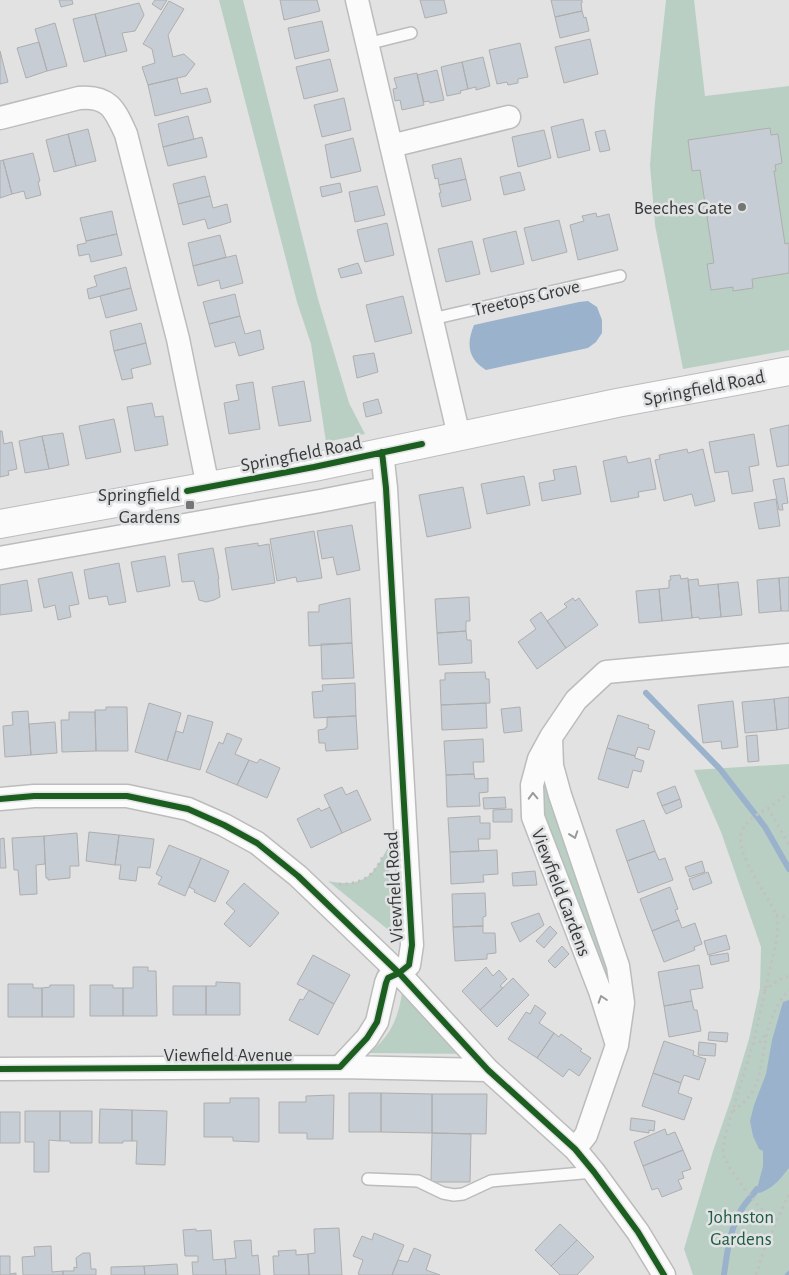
<svg xmlns="http://www.w3.org/2000/svg" width="789" height="1275" font-family="'Alegreya Sans',sans-serif">
<style>
.green{fill:#bacfc4}
.water{fill:#9bb2cc}
.lines{fill:none;stroke-linecap:round;stroke-linejoin:round}
.stream{stroke:#9bb2cc;stroke-width:6}
.building{fill:#c7cdd4;stroke:#aeaeae}
.service-casing{stroke:#bcbcbc;stroke-width:14}
.minor-casing{stroke:#bcbcbc;stroke-width:25}
.tertiary-casing{stroke:#bcbcbc;stroke-width:30}
.path{stroke:#c1c1c2;stroke-width:3;stroke-dasharray:2.5 4;stroke-linecap:butt}
.service{stroke:#fbfbfb;stroke-width:11}
.minor{stroke:#fbfbfb;stroke-width:22}
.tertiary{stroke:#fbfbfb;stroke-width:28}
.cycleway-casing{stroke:#e1e2e3;stroke-width:9}
.cycleway{stroke:#1b5e20;stroke-width:6}
.oneway{stroke:#9a9a9a}
.poi-dot{fill:#747575;stroke:#e1e2e3;stroke-width:2}
.labels{text-anchor:middle;stroke-width:5;stroke-linejoin:round;paint-order:stroke}
.poi-label{font-size:19px;fill:#393a3a;stroke:#e1e2e3;text-anchor:end}
.street-label{font-size:19px;fill:#393a3a;stroke:#e1e2e3}
.park-label{font-size:19px;fill:#1e5c44;stroke:#e1e2e3}
</style>
<rect width="100%" height="100%" fill="#e2e2e2"/>
<path class="green" d="M219 0H243L318 299 349 403 365 434 326 442 311 344 297 302Z
M666 0H694L705 96 789 86V350L683 369 655 225 650 165 655 102Z
M539 759 618 966 617 1045 532 785Z
M789 764V1275H693L684 1249 713 1151 731 1099 749 1039 760 988 761 947 721 832 694 770Z
M388 847 391 932 328 881C363 888 373 877 388 847Z
M403 980 474 1054 369 1053C373 1049 378 1046 381 1042 397 1025 402 1002 403 980Z"/>
<path class="water" d="M588 301 597 307 602 320V333L596 342 588 348 486 370C468 359 466 344 474 325L579 302Z
M789 1000V1168C780 1179 773 1189 759 1193L757 1189 763 1166V1151L759 1149 753 1136 750 1121 754 1105 766 1074 772 1040 783 1002Z"/>
<g class="lines">
<path class="stream" d="M646 693 720 769 765 827 789 869
M724 1275C727 1252 730 1227 743 1207 747 1201 753 1195 757 1189
M788 1275 789 1274"/>
</g>
<path class="building" d="M59 0H72L73 4 61 7Z
M155 0H167L161 10 152 4Z
M280 0H317L320 11 284 20Z
M420 0H444L447 13 425 18Z
M551 0H582V3H581L582 11 555 17Z
M169 1 184 9 168 35 173 57 184 54 195 64 186 76 148 85 142 67 155 63 152 49 143 44Z
M139 3 144 15 135 31 122 33 127 51 106 56 95 14Z
M582 11 584 18 586 17 589 31 560 38 555 17Z
M95 14 106 56 84 62 73 19Z
M322 21 329 51 295 59 288 28Z
M55 23 67 66 47 71 35 29Z
M590 39 598 74 564 83 555 47Z
M39 42 47 71 26 78 17 48Z
M520 43 528 77 518 79V83L508 85 507 82 497 84 489 50Z
M0 51 8 82 0 84Z
M483 57 490 86 476 90V87L468 89 462 62Z
M330 59 338 91 304 99 296 67Z
M462 62 468 89 460 91 461 93 447 96 441 67Z
M437 70 444 100 430 103 429 101 424 102 417 75Z
M417 73 424 105 402 110 400 100 395 101 393 89 397 88 394 78Z
M177 78 181 94 207 88 211 102 155 116 148 85Z
M344 98 351 130 322 137 314 105Z
M188 116 194 139 163 147 158 124Z
M583 119 590 150 558 158 551 127Z
M770 128 771 135 778 134 782 163 775 165 776 171H774L785 244 789 243V273L752 279 753 288 733 291V287L711 290 707 264 714 263 700 170 692 171 688 140Z
M88 129 96 161 76 166 68 134Z
M544 130 551 158 518 167 512 137Z
M605 130 610 150 600 152 595 132Z
M68 134 76 166 54 172 46 140Z
M202 137 207 157 168 166 163 147Z
M353 138 361 171 331 178 325 145Z
M33 153 40 181 38 182 41 195 26 199 24 191 12 194 3 160Z
M461 158 466 179 439 185 438 178 435 179 432 165Z
M3 160 12 194 0 198V161Z
M520 172 525 190 504 195 500 177Z
M205 176 210 196 178 204 173 184Z
M466 179 471 200 442 207 439 193H441L439 185Z
M340 183 342 192 322 197 320 187Z
M377 186 385 215 355 222 349 192Z
M210 196 213 208 227 204 231 222 208 229 205 219 183 225 178 204Z
M112 211 117 234 86 241 80 218Z
M596 213 597 217 609 214 618 250 578 260 570 225 584 221 582 216Z
M559 220 567 252 532 261 524 228Z
M387 223 394 255 365 262 357 230Z
M516 231 524 264 491 272 483 239Z
M117 234 122 255 91 262 89 254 79 256 77 245 86 243V241Z
M220 235 226 257 193 266 188 243Z
M472 241 480 274 446 282 438 249Z
M236 255 243 283 221 289 219 280 198 286 193 266Z
M358 263 362 273 341 278 338 269Z
M126 267 131 288 89 299 87 289 97 286 94 276Z
M131 288 137 310 106 318 100 296Z
M235 294 240 316 209 324 203 302Z
M403 296 412 333 375 342 366 305Z
M240 316 245 334 260 330 264 349 239 356 235 342 215 347 209 324Z
M141 323 146 343 114 351 110 331Z
M146 343 151 364 131 369 133 378 122 380 114 351Z
M374 353 378 372 357 378 353 356Z
M304 381 311 421 279 426 272 387Z
M253 382 260 429 229 434 224 403 239 400 236 385Z
M378 399 382 413 366 417 363 403Z
M152 403 155 417 163 416 168 445 135 451 127 407Z
M114 419 121 452 86 459 79 426Z
M789 425V465L777 467 770 429Z
M0 431H2L4 444 12 442 17 469 8 471 9 475 0 477Z
M63 433 69 465 49 469 42 436Z
M754 434 759 465 749 467 753 491 732 494 728 471 715 473 709 442Z
M42 436 49 469 25 473 19 441Z
M687 449 688 453 703 449 715 501 695 506 692 494 664 501 655 460 660 459 659 455Z
M626 456 628 463 650 458 656 489 638 492 639 497 611 502 603 461Z
M576 466 581 494 542 501 539 483 555 480 553 470Z
M524 476 530 505 487 514 481 484Z
M784 478 788 503 782 504 783 510H779L773 480Z
M463 487 471 528 427 537 419 495Z
M776 499 780 526 759 529 754 503Z
M352 525 360 570 337 575 333 557 322 559 317 531Z
M314 531 322 578 297 582 296 577 277 581 270 539Z
M258 543V546L269 544 275 583 232 590 225 548Z
M213 548 219 579H218L220 597 214 600 206 602 199 600 194 581 182 582 178 554Z
M165 556 170 586 137 592 131 562Z
M119 563 126 602 109 605 107 596 89 599 84 570Z
M72 572 79 604 69 606 71 617 58 620 55 605 44 608 38 579Z
M680 575 681 579 688 578 692 618 662 621 659 589 669 588V580H671L670 576Z
M789 577V611H781L779 578Z
M779 578 781 611 759 613 757 580Z
M698 579 699 586 718 584 721 617 699 619V617L692 618 688 580Z
M27 580 32 611 0 615V585Z
M738 582 742 615 721 617 718 584Z
M659 589 662 621 639 623 636 591Z
M469 597 470 621H466V631L437 633 435 599Z
M350 598 352 643 309 646 308 612H319V605Z
M573 598 575 601 579 598 598 625 566 648 547 621 567 607 564 604Z
M541 612 566 648 537 669 518 642 536 629 530 620Z
M466 631 467 640H471L472 663 439 665 437 633Z
M352 643 354 678 322 679 321 644Z
M485 672 486 679H489L490 703 441 705 440 680H445V673Z
M355 683 356 716 314 718 312 692 323 691 322 685Z
M789 697V728L777 730 774 699Z
M774 699 777 730 745 733 742 702Z
M733 701 738 747 722 749 721 741 703 743 698 705Z
M149 703 181 713 167 761 135 752Z
M486 703 487 728 442 730 441 705Z
M106 707H127L128 751H96L95 710H106Z
M520 707 522 731 504 733 501 709Z
M28 711 31 755 5 757 3 726 13 725 12 712Z
M69 712H95L96 751 62 752 61 720H69Z
M188 715 213 722 200 770 167 761 176 731 183 733Z
M618 715 649 725 648 728 655 731 649 750 638 747 635 756 607 748Z
M356 716 358 749 326 751 325 743H319L318 730 325 729V728L327 727V717Z
M55 722 57 753 31 755 29 724Z
M227 733 242 739 235 754 249 760 237 785 206 772 219 742 223 744Z
M757 735 759 761 748 762 746 736Z
M483 739 484 762H473L474 774 446 775 444 741Z
M607 748 635 756V758L644 761 641 772 633 770 628 788 598 779Z
M260 759 280 768 267 798 237 785 249 760 257 763Z
M474 774 475 779 488 778V792L479 793 480 806 447 807 446 775Z
M675 786 680 799 662 806 657 793Z
M342 787 346 795 357 790 371 820 342 833 324 795Z
M505 797 506 808 484 809 483 798Z
M680 799 682 807 666 814 662 806Z
M330 807 342 833 311 848 297 819 319 808 321 811Z
M512 809V822H493V810Z
M480 816V823H490V839H478L479 851 450 852 448 818Z
M644 820 655 851 627 861 616 830Z
M89 832 119 835 115 865 86 861Z
M77 833 79 866H70V878L48 880V878H46L44 836Z
M119 835 154 839 150 868 138 867 136 881 119 879 121 865H115Z
M44 836 45 864 36 865 37 894 20 895 18 870H14L12 838Z
M4 838 6 868H0V839Z
M169 845 201 858 185 896 158 884 162 877 156 874Z
M497 850 498 874 483 875 484 882 451 884 450 852Z
M655 851 659 860 665 858 673 880 638 893 627 861Z
M201 858 229 871 215 902 194 892 195 890 189 887Z
M702 861 705 872 689 877 685 867Z
M535 871 537 885 513 886 512 873Z
M708 872 712 883 693 890 689 879Z
M244 883 279 913 250 947 224 924 235 911 226 903Z
M670 887 678 909 675 910 679 920 652 931 640 899Z
M485 893 486 916 483 917V926L453 927 452 894Z
M539 913 544 925 520 942 511 923Z
M679 920 682 928 695 923 702 944 694 947 695 950 664 962 652 931Z
M483 926V933H495L496 953 487 954V959L455 961 453 927Z
M550 926 557 933 544 948 536 941Z
M726 935 730 949 708 955 704 941Z
M562 946 569 954 555 968 548 961Z
M728 953 729 961 711 965 709 956Z
M313 955 350 975 334 1004 297 984Z
M699 965 703 988 690 990 692 1001 664 1006 658 972Z
M133 967H148V971H156L157 1016H123V988H133Z
M486 967 493 976 499 970 507 979 500 986 503 988 480 1010 462 991Z
M513 978 529 995 497 1027 480 1010Z
M216 982 240 983V1015H206V986H216Z
M8 984H33V988H42V1017H8Z
M50 985H74V1017H42V988L50 987Z
M90 985H113V988H123V1016H90Z
M173 986H206V1015H173Z
M309 990 334 1004 318 1035 289 1020 300 999 303 1000Z
M692 1001 694 1010H697L701 1031 669 1037 664 1006Z
M535 1005 546 1013 539 1023 554 1033 537 1058 508 1039 526 1012 530 1014Z
M709 1032 728 1033 727 1042 708 1040Z
M554 1033 559 1037 561 1034 582 1049 580 1051 591 1058 579 1076 569 1069 563 1077 537 1058Z
M664 1041 694 1051 693 1055 706 1059 699 1080 684 1075 681 1083 653 1073Z
M699 1042 716 1044 715 1056 698 1055Z
M653 1073 681 1083 678 1093 692 1098 684 1120 642 1106Z
M349 1093H381V1132H349Z
M381 1093 432 1094V1133L381 1132Z
M432 1094H487L486 1134 432 1133Z
M334 1095 333 1139H307V1133H279V1102H306V1096Z
M230 1098H259V1142L233 1141V1137H204V1103H230Z
M100 1109 132 1110V1141H123V1143H99Z
M132 1110 167 1111 165 1165 136 1164 137 1141H132Z
M25 1111H60V1141L49 1140V1172H34V1142H25Z
M60 1111H92V1143H70V1141H60Z
M0 1112H20V1143H0Z
M631 1118 655 1121 654 1131 649 1130V1133L630 1130Z
M665 1129 667 1135 675 1132 683 1150 643 1166 634 1142Z
M432 1133 471 1134 470 1182H431Z
M683 1150 691 1169 682 1172 684 1178 678 1180 682 1189 662 1197 658 1188 652 1190 643 1166Z
M560 1224 577 1240 551 1266 535 1250Z
M339 1228 342 1275H309L308 1254 315 1253 314 1229Z
M196 1229V1231L211 1230 213 1260 225 1259 226 1275H193L192 1262H198V1256H185L183 1230Z
M374 1233 404 1245 392 1275H361L358 1274 363 1260 353 1256 362 1236 372 1240Z
M251 1240 252 1256 258 1255 260 1275H226L225 1259 236 1258 234 1241Z
M577 1240 594 1257 577 1275H560L551 1266Z
M51 1246 52 1272 63 1271V1275H23L22 1257 35 1256 34 1247Z
M414 1248 431 1255 426 1270 440 1275H392L398 1260 408 1262Z
M296 1250V1255L308 1254 309 1275H274L273 1256H279L278 1251Z
M83 1253H90L91 1269H96V1275H63V1271H74V1267L77 1268 76 1258Z
M0 1256H10V1274L16 1273V1275H0Z
M177 1264 178 1275H145L144 1266Z
M144 1266 145 1275H111V1267Z"/>
<g class="lines">
<g class="service-casing">
<path id="service" d="M367 44 411 33
M432 319 620 276
M368 1179 418 1181 443 1193 454 1195 463 1194 491 1181 594 1172"/>
</g>
<g class="minor-casing">
<path id="minor" d="M357 0 459 436
M0 118 79 98C109 95 115 110 126 134L178 339 208 487
M391 146 509 117
M382 452 386 488 412 945 409 965 399 973 488 1070 575 1149 594 1172 638 1232 664 1275
M0 558 320 501 386 488
M551 738 552 766 560 795 618 966 623 1003 617 1045 586 1135 575 1149
M0 799 34 796H127L188 809 224 825 257 843 298 876 399 973 388 978 386 983 377 1022 367 1038 340 1067 0 1069
M617 1045 600 991 533 817 532 785 539 759 551 737 576 700 606 672 789 655
M340 1067 488 1070"/>
</g>
<g class="tertiary-casing">
<path id="tertiary" d="M0 524 314 467 617 403 789 371"/>
</g>
<path class="path" d="M768 808 789 845
M339 884C350 885 366 881 373 872 378 867 381 860 384 854
M776 915 789 918
M764 991C772 984 779 979 789 976
M753 1044 759 1043 767 1032
M733 1111C738 1107 744 1103 748 1098 759 1084 761 1066 764 1050 767 1028 774 1006 789 990
M775 1225 747 1192 729 1167 723 1154 724 1141 732 1112 753 1044 777 938C777 930 779 922 776 915 768 894 733 853 742 831 747 819 760 813 770 807 778 802 780 798 789 794
M756 1275 765 1247 789 1194"/>
<use href="#service" class="service"/>
<use href="#minor" class="minor"/>
<use href="#tertiary" class="tertiary"/>
<g class="cycleway-casing">
<path id="cycleway" d="M382 452 386 488 412 945 409 965 399 973 488 1070 575 1149 594 1172 638 1232 664 1275
M187 491 314 467 422 444
M0 799 34 796H127L188 809 224 825 257 843 298 876 399 973 388 978 386 983 377 1022 367 1038 340 1067 0 1069"/>
</g>
<use href="#cycleway" class="cycleway"/>
</g>
<defs><path id="oneway-chevron" d="M-2-3.5L2.5 0L-2 3.5" fill="none" stroke-width="1.6" stroke-linecap="round" stroke-linejoin="round" transform="scale(1.25)"/></defs>
<g class="oneway">
<use href="#oneway-chevron" transform="translate(533 796) rotate(-92)"/>
<use href="#oneway-chevron" transform="translate(574 835) rotate(71)"/>
<use href="#oneway-chevron" transform="translate(602 999) rotate(-108)"/>
</g>
<g class="poi-dot">
<circle cx="742" cy="207" r="5"/>
<rect x="185" y="500" width="10" height="10" rx="2.5"/>
</g>
<g class="labels">
<g class="poi-label">
<text x="732" y="214">Beeches Gate</text>
<text x="180" y="501">Springfield<tspan x="180" dy="22">Gardens</tspan></text>
</g>
<g class="street-label">
<text transform="translate(526 297) rotate(-13)" y="7">Treetops Grove</text>
<text transform="translate(704 387) rotate(-11)" y="7">Springfield Road</text>
<text transform="translate(301 453) rotate(-11)" y="7">Springfield Road</text>
<text transform="translate(393 887) rotate(-93)" y="7">Viewfield Road</text>
<text transform="translate(562 892) rotate(69)" y="7">Viewfield Gardens</text>
<text x="228" y="1061">Viewfield Avenue</text>
</g>
<g class="park-label">
<text x="741" y="1223">Johnston<tspan x="741" dy="22">Gardens</tspan></text>
</g>
</g>
</svg>
